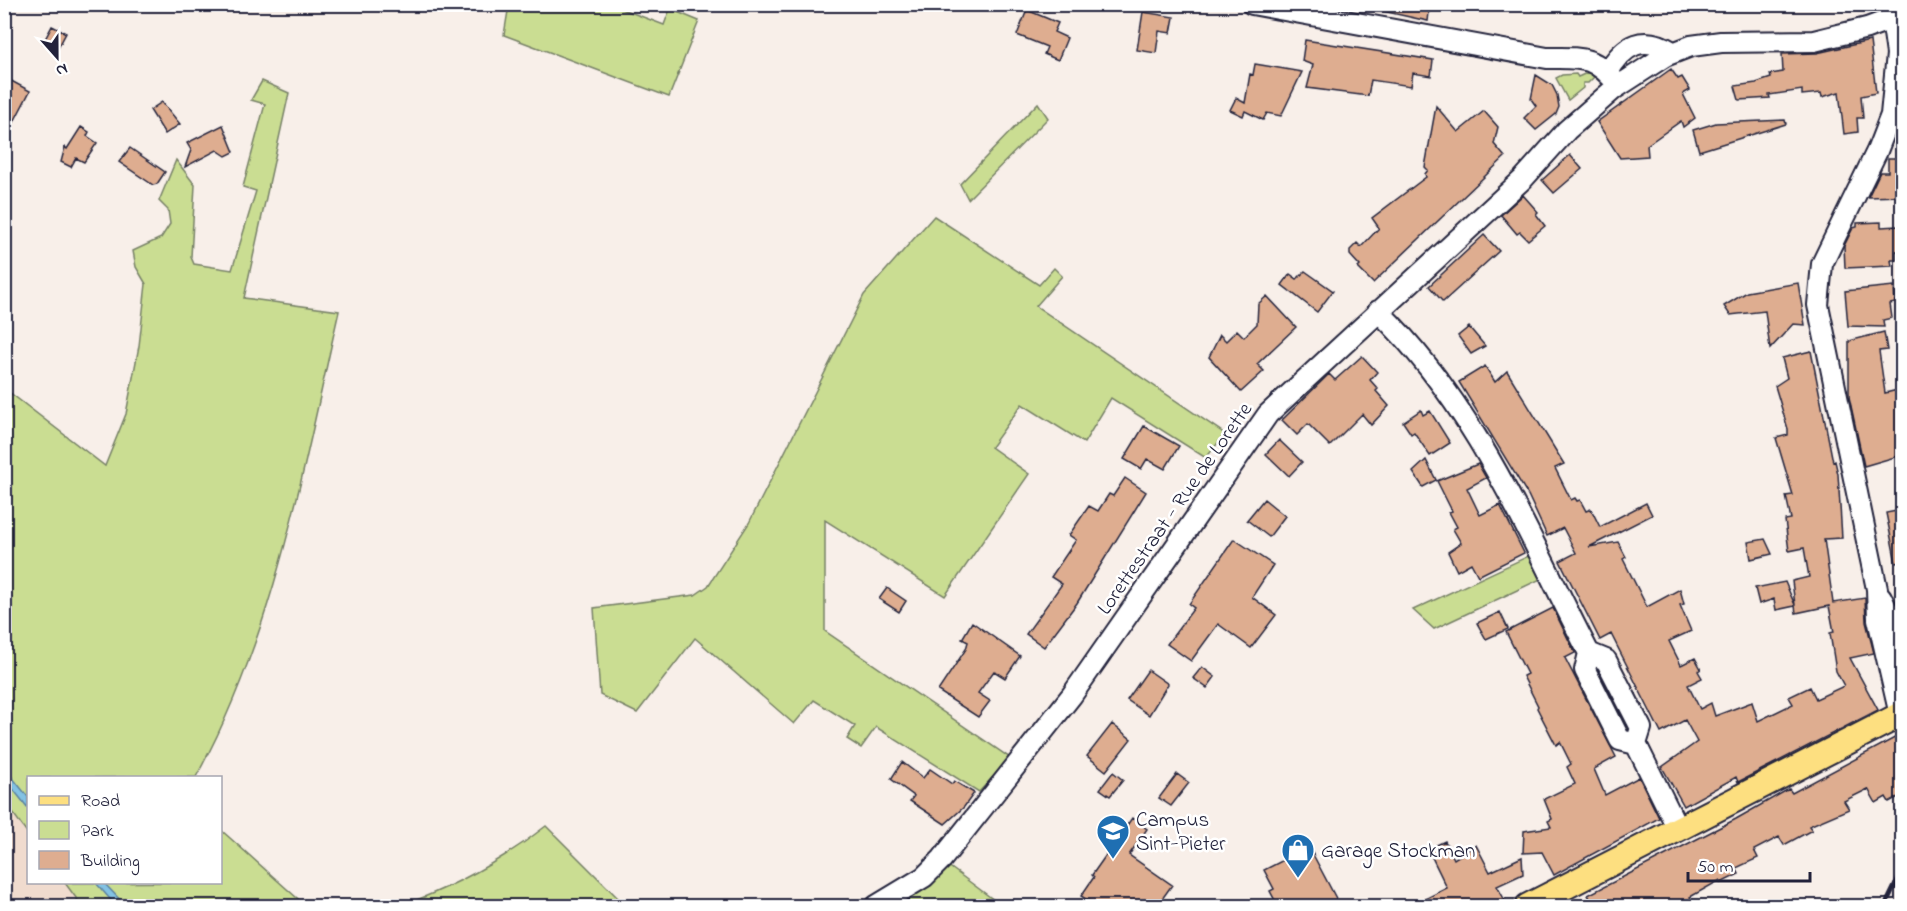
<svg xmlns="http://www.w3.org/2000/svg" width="1907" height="911" font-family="'Indie Flower',sans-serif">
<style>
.built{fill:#f0dbce}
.green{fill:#cadd92;stroke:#768066;stroke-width:1.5}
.water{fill:#83c2e3;stroke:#5c82a0;stroke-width:1.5}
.building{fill:#dead90;stroke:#22223b;stroke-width:1.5}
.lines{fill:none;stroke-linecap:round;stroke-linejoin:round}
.minor-casing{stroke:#22223b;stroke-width:24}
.major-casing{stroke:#22223b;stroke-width:28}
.minor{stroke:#fff;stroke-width:20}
.major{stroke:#fddf80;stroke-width:24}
.rail{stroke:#22223b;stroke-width:4.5}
.labels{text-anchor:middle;stroke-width:5;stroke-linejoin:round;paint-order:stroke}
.street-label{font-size:21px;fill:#22223b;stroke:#fff}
.poi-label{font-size:21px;fill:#22223b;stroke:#fff;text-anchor:start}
</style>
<rect width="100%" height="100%" fill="#f8efe9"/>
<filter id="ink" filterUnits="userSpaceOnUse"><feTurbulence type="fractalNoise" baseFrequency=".0167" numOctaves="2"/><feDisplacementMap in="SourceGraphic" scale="12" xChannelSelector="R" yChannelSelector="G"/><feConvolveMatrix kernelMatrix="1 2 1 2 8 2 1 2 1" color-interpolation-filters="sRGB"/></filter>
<g filter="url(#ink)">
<path class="built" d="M4 802 28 834V882L65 883 82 906H5Z"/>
<path class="green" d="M509 5H623L622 9 664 25 670 9 699 21 669 97 504 35Z
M1589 72 1594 77 1588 83H1583V88L1568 100 1556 78 1562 75 1576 74 1578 77Z
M262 81 289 93 244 298 339 311C303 469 275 634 196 777L28 778V834L5 802V389L105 466 126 414 139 346 146 284 136 267 133 251 161 238 170 224 168 210 159 201 176 160 195 185 191 257 194 264 232 270 256 191 243 187 265 104 251 100Z
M1038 103 1048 118 968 199 960 184Z
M934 216 1039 285 1054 268 1062 276 1036 306 1225 434 1206 458 1111 398 1084 443 1022 404 991 447 1029 474 945 596 825 520V631L1010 758 979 792 876 727 861 748 847 739 855 726 814 700 794 724 695 638 637 713 600 695 594 608 695 595 708 586 749 523 864 295Z
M1533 554 1545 577 1434 629 1413 610Z
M1621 701 1633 727 1630 733H1627L1611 706Z
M546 826 626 906H401C453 887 503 860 546 826Z
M221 830 306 906H82L65 883 220 882Z
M947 865 1002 906H887Z"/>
<path class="water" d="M4 767 28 797V808L5 779Z
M96 883H104L126 906H116Z"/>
<path class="building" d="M1379 4H1430L1428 21 1378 10Z
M1027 10 1058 23 1054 32 1067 38 1058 60 1044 54 1047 47 1017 35Z
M1143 12 1174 17 1171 33 1159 31 1156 53 1137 50Z
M52 26 66 33 57 50 43 43Z
M1305 40 1433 60 1431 76 1413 73 1411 86 1371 80 1368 96 1307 88 1313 65 1302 61Z
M1870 41 1876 93 1861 96 1863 118H1857L1858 132 1844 134 1839 92 1822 97 1821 93 1802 95V90L1769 95 1770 98 1739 100 1735 86 1756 83 1771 78 1770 74 1783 72 1782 54 1817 53Z
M1255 64 1302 72 1281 116 1267 113 1263 120 1245 111 1243 116 1230 110 1236 98 1245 103 1250 74 1253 75Z
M1671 69 1678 79 1682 77 1690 90 1683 94 1695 118 1683 127 1681 121 1647 145 1648 156 1620 158 1597 122Z
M1536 75 1552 85 1557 95 1559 107 1556 114 1536 130 1524 118 1536 106 1531 99Z
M4 77 30 91 4 141Z
M162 102 180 124 165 134 150 110Z
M1436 106 1458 132 1484 111 1498 127 1494 144 1505 157 1373 283 1358 268 1360 266 1350 255V250L1357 243 1361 247 1379 228 1372 218 1426 177 1425 174 1428 170 1425 167Z
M1785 120 1786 124 1699 151 1693 130 1716 123Z
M223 125 234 152 226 156 217 150 185 167 191 150 187 143Z
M81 127 89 132 87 136 97 143 84 162 76 158 71 167 61 162 65 147 67 149Z
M130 148 165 172 157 184 153 185 119 162Z
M1570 155 1582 169 1554 193 1542 180Z
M1888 158H1902V196L1868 197 1880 172H1888Z
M1523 195 1538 212 1536 214 1545 226 1528 240 1520 232 1517 234 1501 215Z
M1881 222V227L1899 226V251H1896V260H1891L1892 266 1845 268 1844 246 1853 228 1857 227V223Z
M1484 235 1499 251 1443 302 1429 286Z
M1305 271 1333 291 1317 312 1282 285 1290 274 1297 279Z
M1798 283 1805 325 1793 324 1770 349 1765 311 1730 315 1724 306 1747 292Z
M1894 286 1895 303 1890 304 1892 318 1883 320 1884 327 1848 326 1845 291Z
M1267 296 1296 327 1257 364 1264 371 1241 392 1209 357 1220 335 1226 341 1237 330 1244 337 1257 324 1258 304Z
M1469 327 1485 346 1471 354 1458 336Z
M1884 332 1887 350 1879 351 1885 393 1902 389V455L1864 466 1849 397V341Z
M1811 351 1833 462 1835 461 1838 474 1842 538 1824 539 1833 603 1865 598 1866 622 1874 653 1850 658 1878 710 1738 782 1736 777 1684 806 1662 767 1697 742 1685 720 1661 733 1611 634 1600 640 1560 561 1576 553 1563 528 1547 536 1528 495 1459 382 1485 366 1495 382 1507 371 1564 464 1555 468 1571 500 1575 498 1577 501 1580 500 1586 511 1591 509 1600 527 1646 503 1652 515 1589 547 1618 542 1626 557 1623 559 1647 607 1680 589 1684 604 1680 605 1691 631 1669 641 1681 665 1695 658 1701 669 1698 671 1702 678 1688 685 1700 709 1711 703 1715 716 1752 702 1758 721 1793 704 1789 697 1810 687 1816 699 1844 686 1836 671 1830 633 1834 632 1829 606 1796 613 1795 606 1776 610 1774 599 1759 604 1755 588 1785 582 1795 605 1792 581 1809 577 1804 548 1789 551 1785 520 1791 519 1786 496 1793 495 1776 438 1788 435V429L1775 386 1787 378 1782 358Z
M1362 356 1377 372 1370 380 1378 389 1376 391 1389 406 1371 425 1362 414 1330 446 1308 424 1297 435 1282 420 1329 374 1335 380Z
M1421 410 1423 415 1430 411 1450 443 1430 456 1414 432 1411 434 1403 422Z
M1144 426 1179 446 1165 469 1147 459 1141 469 1124 459Z
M1279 440 1302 462 1289 476 1266 454Z
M1426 460 1436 480 1423 487 1413 472Z
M1478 464 1486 478 1467 488 1480 515 1500 505 1524 553 1478 576 1471 563 1457 571 1448 552 1461 543 1453 529 1457 527 1449 512 1452 511 1437 481Z
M1125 478 1146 492 1077 603 1044 647 1026 634 1062 584 1051 577 1076 540 1069 535 1089 506 1098 511 1109 494 1113 496Z
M1264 499 1285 516 1269 537 1247 520Z
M1902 510V562L1896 563 1886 513Z
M1234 539 1273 565 1252 597 1276 615 1251 648 1218 624 1191 661 1167 644 1194 608 1189 604Z
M1765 539 1772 554 1751 559 1748 542Z
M887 588 906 601 899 612 879 599Z
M1553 608 1575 653 1565 658 1616 757 1594 769 1605 795 1639 777 1659 818 1554 875 1542 852 1523 853 1524 831 1551 827 1548 821 1552 819 1544 799 1575 784 1567 767 1571 764 1560 742 1556 745 1537 708 1538 706 1523 676 1527 674 1506 632Z
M1500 612 1508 629 1486 639 1477 623Z
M972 622 1020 656 1005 678 994 671 978 693 990 701 978 717 938 691 966 649 968 642 962 639Z
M1202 667 1215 677 1207 688 1193 678Z
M1148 670 1168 684 1149 715 1127 700Z
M1112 724 1131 739 1106 771 1087 756Z
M1902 734V795L1889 802 1886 797 1876 803 1868 789 1844 801 1849 809 1809 826 1812 830 1784 845 1779 837 1754 850 1758 858 1736 868 1739 874 1721 883 1720 880 1690 897 1694 902 1686 906H1595L1588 895 1736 819 1789 789 1792 793Z
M902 762 923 778 930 769 952 784 954 781 974 793 964 807 945 824 910 801 914 796 891 779Z
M1113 772 1123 780 1110 796 1100 789Z
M1177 774 1189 783 1171 806 1159 798Z
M1132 818 1147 829 1129 855 1172 885 1157 906H1097L1081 896 1094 877 1092 875Z
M1445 841 1454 859 1476 845 1490 872 1522 857 1523 874 1497 886 1508 906H1411L1447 888 1428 849Z
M1309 847 1340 906H1278L1270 891 1274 889 1264 870Z"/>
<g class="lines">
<g class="minor-casing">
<path id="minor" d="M1252 4 1547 58C1582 58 1594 55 1618 85
M1892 19 1897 54 1891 115 1877 151 1822 264 1818 305 1877 589 1878 619 1900 715
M1608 72C1624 44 1643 34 1673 52
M1378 311C1476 405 1528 535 1589 653L1585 670 1620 740 1636 744 1678 829
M1881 597 1902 641
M1589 653 1606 660 1641 728 1636 744
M876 906 924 877 942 859 1072 695 1268 414 1523 179 1567 130 1614 89 1665 56 1691 46 1721 42 1814 41 1867 28 1902 15"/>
</g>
<g class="major-casing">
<path id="major" d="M1528 906 1902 714"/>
</g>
<use href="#minor" class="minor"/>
<use href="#major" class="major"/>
<path class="rail" d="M1885 906 1902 871"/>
</g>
</g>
<defs>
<g id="school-pin" transform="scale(1.725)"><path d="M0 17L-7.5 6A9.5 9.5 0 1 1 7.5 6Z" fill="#1f6fb2" stroke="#fff"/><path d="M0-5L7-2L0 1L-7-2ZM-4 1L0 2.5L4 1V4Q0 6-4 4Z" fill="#fff"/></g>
<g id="shop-pin" transform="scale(1.725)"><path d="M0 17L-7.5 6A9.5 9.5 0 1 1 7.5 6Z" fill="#1f6fb2" stroke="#fff"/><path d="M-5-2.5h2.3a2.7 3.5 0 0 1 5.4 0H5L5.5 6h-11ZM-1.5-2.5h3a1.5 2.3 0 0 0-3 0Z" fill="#fff"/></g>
</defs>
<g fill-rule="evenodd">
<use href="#school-pin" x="1113" y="831"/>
<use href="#shop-pin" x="1298" y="850"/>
</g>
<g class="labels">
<g class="street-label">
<text transform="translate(1174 508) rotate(-55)" y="7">Lorettestraat - Rue de Lorette</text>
</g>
<g class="poi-label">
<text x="1136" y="826">Campus<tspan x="1136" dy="24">Sint-Pieter</tspan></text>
<text x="1321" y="857">Garage Stockman</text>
</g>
</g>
<rect width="1907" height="911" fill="none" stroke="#fff" stroke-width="24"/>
<rect x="12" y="12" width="1883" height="887" fill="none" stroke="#22223b" stroke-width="2" filter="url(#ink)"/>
<rect x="27" y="776" width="195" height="108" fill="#ffffff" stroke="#a7a7b1" stroke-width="1.5"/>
<rect x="39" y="796" width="30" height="9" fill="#fddf80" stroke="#a7a7b1" stroke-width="1.5"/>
<text x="81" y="806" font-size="18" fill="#22223b">Road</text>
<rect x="39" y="821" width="30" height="18" fill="#cadd92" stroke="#a7a7b1" stroke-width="1.5"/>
<text x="81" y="836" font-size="18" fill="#22223b">Park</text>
<rect x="39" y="851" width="30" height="18" fill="#dead90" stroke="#a7a7b1" stroke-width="1.5"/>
<text x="81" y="866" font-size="18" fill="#22223b">Building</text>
<g transform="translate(57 57) rotate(159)" stroke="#ffffff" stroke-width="4.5" paint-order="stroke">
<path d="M0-4.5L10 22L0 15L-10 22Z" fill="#22223b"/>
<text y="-9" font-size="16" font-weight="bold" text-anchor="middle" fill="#22223b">N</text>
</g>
<path d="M1688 872v9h122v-9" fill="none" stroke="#22223b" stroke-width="3"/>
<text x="1697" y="872" font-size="18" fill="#22223b" stroke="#ffffff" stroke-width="4.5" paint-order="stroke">50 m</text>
</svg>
